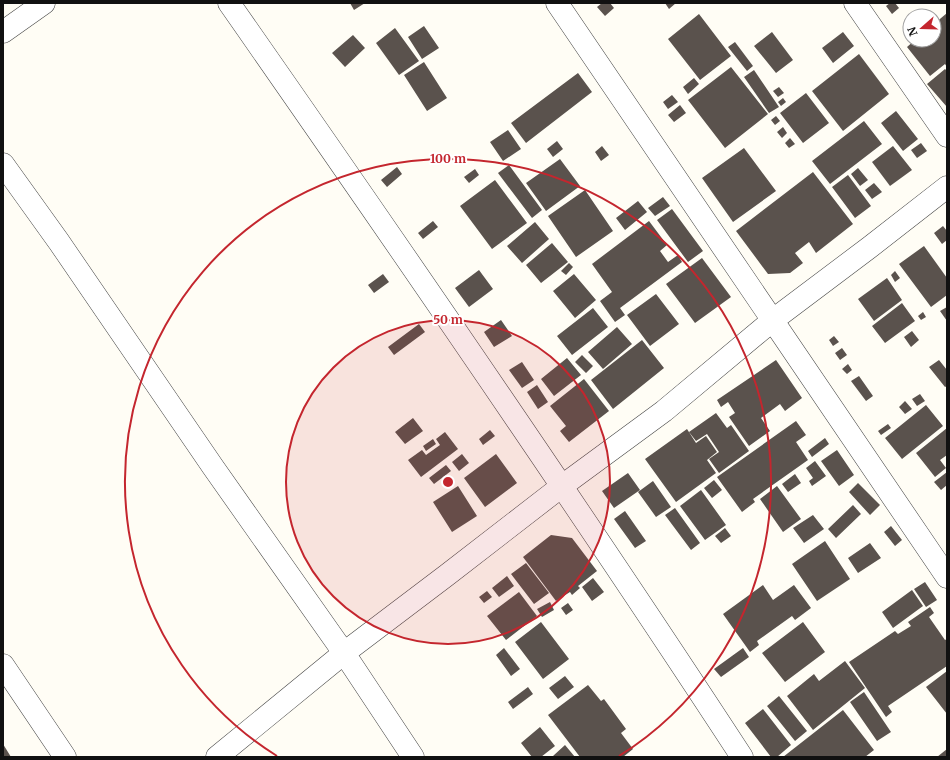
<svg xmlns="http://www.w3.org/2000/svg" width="950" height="760" font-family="Merriweather,serif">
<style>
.building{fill:#5a524d}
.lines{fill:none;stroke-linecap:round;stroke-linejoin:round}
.minor-casing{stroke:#444;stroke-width:23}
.minor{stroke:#fff;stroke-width:22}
.ring{fill:none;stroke:#c4262e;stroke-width:2}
.centre{fill:#c4262e;stroke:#fff;stroke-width:2}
.ring-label{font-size:12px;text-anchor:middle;font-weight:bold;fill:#c4262e;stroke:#fff;stroke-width:4;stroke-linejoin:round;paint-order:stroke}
</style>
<rect width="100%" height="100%" fill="#fffdf5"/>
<path class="building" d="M350 3H365L354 10Z
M602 3H610L614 8 605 16 597 7Z
M665 3H676L669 9Z
M890 3H895L899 8 892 14 886 6Z
M947 13V67L945 64 930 76 907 47 915 40H934V24Z
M699 14 731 56 700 80 668 39Z
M424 26 439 48 422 59 408 37Z
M395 28 419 61 399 75 376 43Z
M772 32 793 60 776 73 754 46Z
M843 32 854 46 833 63 822 48Z
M353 35 365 48 345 67 332 53Z
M735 42 753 66 747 71 728 47Z
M859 54 889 94 843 131 812 91Z
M424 62 447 98 427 111 404 75Z
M731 67 768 114 725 148 688 100Z
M945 69 947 71V107L927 84Z
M754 70 779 107 769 113 744 77Z
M578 73 592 92 526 143 511 123Z
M694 78 699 84 688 94 683 87Z
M779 87 784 93 778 97 773 91Z
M806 93 829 123 803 143 780 113Z
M672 95 678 102 668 109 663 102Z
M783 98 786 102 781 106 778 102Z
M680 105 686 113 674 122 668 115Z
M896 111 918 139 903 151 881 123Z
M776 116 780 121 775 125 771 120Z
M864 121 882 144 830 184 812 161Z
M783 127 787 133 782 138 777 132Z
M508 130 521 149 503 161 490 142Z
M790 138 795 144 789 148 785 143Z
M557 141 563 149 553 157 547 149Z
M921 143 927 151 917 158 911 150Z
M602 146 609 155 601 161 595 152Z
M893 146 912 170 890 186 872 162Z
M744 148 776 191 733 222 702 178Z
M560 159 580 186 546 211 526 183Z
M509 165 542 210 532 218 498 173Z
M397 167 402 174 387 187 381 180Z
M858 168 868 180 860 186 851 174Z
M475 169 479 175 469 183 464 177Z
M813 172 853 224 816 253 809 242 795 253 803 263 790 273 768 274 736 231Z
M848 175 871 206 855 218 832 187Z
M495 180 527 223 492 249 460 206Z
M874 183 882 192 872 199 865 190Z
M585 190 613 231 576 257 548 216Z
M663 197 670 206 655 216 648 208Z
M638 201 647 212 625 230 616 218Z
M672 209 703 251 688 262 657 220Z
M433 221 438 227 423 239 418 233Z
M649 221 667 245 660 251 668 262 678 255 682 262 620 308 625 315 615 322 600 301 612 292 592 264Z
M535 222 549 239 522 263 507 246Z
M943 226 947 231V240L942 244 934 233Z
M552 243 568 262 541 283 526 265Z
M924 246 947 278V295L931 307 899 264Z
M702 258 731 297 695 323 666 284Z
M569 263 573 267 566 275 561 271Z
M479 270 493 289 469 307 455 288Z
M895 271 900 278 895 282 891 275Z
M383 274 389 282 374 293 368 285Z
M574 274 596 300 575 318 553 291Z
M887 278 902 300 874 321 858 299Z
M656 294 679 324 650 346 627 315Z
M902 303 915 321 885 343 872 326Z
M947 307V321L940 311Z
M593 308 608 327 572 355 557 336Z
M923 312 926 317 921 320 918 316Z
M501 320 512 336 494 347 484 332Z
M419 324 425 332 394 355 388 347Z
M617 327 632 344 603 369 588 352Z
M912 331 919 340 911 347 904 337Z
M834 336 839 342 833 346 829 340Z
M642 340 664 368 613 409 591 380Z
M842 348 847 355 840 360 835 353Z
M582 355 593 366 586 373 575 362Z
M567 358 581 375 554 396 541 379Z
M776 360 802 398 785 411 780 404 761 418 770 431 749 446 729 417 735 413 728 402 721 407 717 400Z
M939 360 947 370V386L945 387 929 367Z
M522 362 534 380 522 388 509 370Z
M848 364 852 370 847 374 842 369Z
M859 376 873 396 866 401 851 381Z
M584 379 609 411 569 442 560 431 566 426 550 406Z
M537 385 548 402 538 409 527 392Z
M920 394 925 401 917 406 912 399Z
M905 401 912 409 905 414 899 407Z
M926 405 943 426 902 459 885 438Z
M716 413 727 428 731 425 749 451 719 473 709 459 719 452 707 434 696 441 689 432Z
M413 418 423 431 405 444 395 432Z
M796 421 806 435 796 442 808 460 753 499 755 502 742 512 717 477Z
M888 424 891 428 881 435 878 431Z
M947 428V455L940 460 946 468 935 477 916 453Z
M687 429 696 443 706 436 717 452 707 460 716 473 676 502 645 459Z
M490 430 495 436 483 445 479 439Z
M445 432 458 449 421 477 408 460 422 450 426 455 440 445 436 439Z
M825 438 829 444 812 457 808 451Z
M433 439 436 444 426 451 423 446Z
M837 450 854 475 839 486 821 461Z
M462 454 469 463 459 471 452 462Z
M496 454 517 483 485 507 464 478Z
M815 461 826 476 812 486 809 481 813 478 806 468Z
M446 465 451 471 434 484 429 478Z
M947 472V485L941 490 934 482Z
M628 473 640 490 614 508 602 491Z
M795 474 801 483 788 492 782 484Z
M714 480 722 490 712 498 704 488Z
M653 481 671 507 656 517 638 492Z
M858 483 880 505 870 515 849 492Z
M458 486 477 516 452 532 433 502Z
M777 486 801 519 783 532 760 499Z
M701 490 726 525 705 540 680 506Z
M853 505 861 514 836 538 828 529Z
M675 508 700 543 691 550 665 515Z
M625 511 646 541 635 548 614 519Z
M813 515 824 529 804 543 793 528Z
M891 526 902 540 895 546 884 532Z
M725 528 731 536 721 543 715 536Z
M551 535 572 538 597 571 578 586 580 588 572 595 570 592 556 601 523 557Z
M825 541 850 579 817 601 792 564Z
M870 543 881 558 858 573 848 558Z
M526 563 549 593 534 604 511 574Z
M507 576 514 586 499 597 492 588Z
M593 578 604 592 592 601 582 587Z
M925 582 937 600 926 607 914 589Z
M763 585 773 600 794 585 811 608 795 620 792 616 757 641 759 645 750 652 723 614Z
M912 590 923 606 893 628 882 612Z
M487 591 492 597 484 603 479 597Z
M519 592 537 616 506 640 487 616Z
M550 602 554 610 542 617 537 609Z
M568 603 573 610 566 615 561 608Z
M930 607 934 613 929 617 945 640 947 639V666L888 706 892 712 886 717 849 662 895 631 898 634 911 626 908 622Z
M541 622 569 659 543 679 515 642Z
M803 622 825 652 785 682 762 653Z
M504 648 520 669 511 676 496 655Z
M743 648 749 657 721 677 714 669Z
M845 661 865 688 813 730 787 696 814 674 819 681Z
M947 671V714L926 687Z
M565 676 574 687 558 699 549 688Z
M588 685 601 701 604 699 626 729 621 733 633 749 623 757H580L548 715Z
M528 687 533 694 513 709 508 702Z
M864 692 891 732 877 741 850 702Z
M779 696 807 731 795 741 767 706Z
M763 709 791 745 777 757H771L745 723Z
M843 710 874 750 865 757H783Z
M540 727 555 746 541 757H532L521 743Z
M3 744 11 757H3Z
M565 745 575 757H554L553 756Z
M947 749V757H937Z"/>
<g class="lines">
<g class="minor-casing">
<path id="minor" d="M229 3C403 252 576 503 742 757
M557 3 947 577
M855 3 947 136
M3 32 44 3
M3 164 59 242 213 467 344 653 413 757
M3 665 65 757
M217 757 344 653 447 575 562 486 664 411 773 320 870 247 947 187"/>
</g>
<use href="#minor" class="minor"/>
</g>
<circle cx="448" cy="482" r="162" fill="#c4262e" fill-opacity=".12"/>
<g class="ring">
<circle cx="448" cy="482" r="162"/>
<path d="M277 756A323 323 0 1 1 619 756"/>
</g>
<circle cx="448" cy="482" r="6" class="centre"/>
<g class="ring-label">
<text x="448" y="163">100 m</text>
<text x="448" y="324">50 m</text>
</g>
<rect width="950" height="760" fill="none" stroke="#111111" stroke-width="8"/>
<g transform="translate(922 28) rotate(250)"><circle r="19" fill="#ffffff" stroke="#a0a0a0"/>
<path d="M0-3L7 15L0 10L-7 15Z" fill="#c4262e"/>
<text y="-6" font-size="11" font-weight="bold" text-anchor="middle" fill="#111111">N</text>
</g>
</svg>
